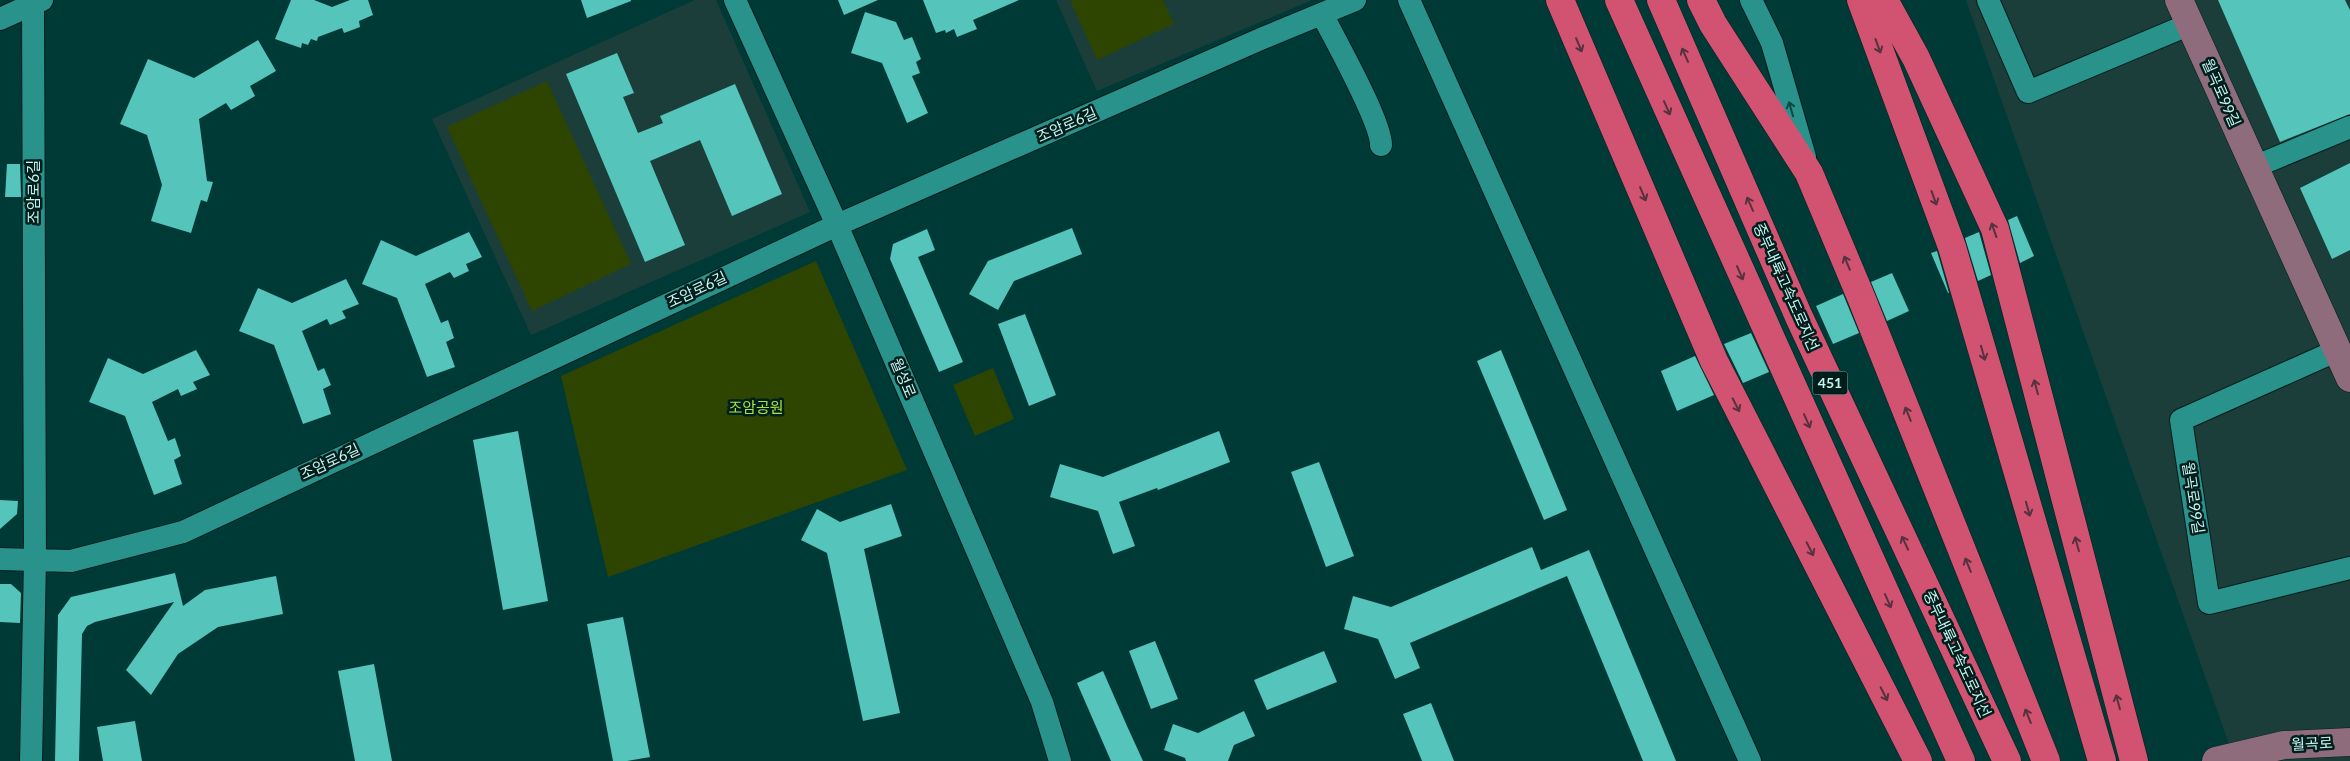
<svg xmlns="http://www.w3.org/2000/svg" width="2350" height="761" font-family="Lato,'Noto Sans KR',sans-serif">
<style>
.built{fill:#1b3e3b}
.green{fill:#2d4500}
.building{fill:#55c4bb}
.lines{fill:none;stroke-linecap:round;stroke-linejoin:round}
.minor-casing{stroke:#001e1c;stroke-width:24}
.major-casing{stroke:#001e1c;stroke-width:29}
.highway-casing{stroke:#001e1c;stroke-width:29}
.minor{stroke:#29928b;stroke-width:22}
.major{stroke:#8e6c7c;stroke-width:28}
.highway{stroke:#d25272;stroke-width:28}
.oneway{stroke:#54333e}
.oneway2{stroke:#0e4743}
.labels{text-anchor:middle;stroke-width:5;stroke-linejoin:round;paint-order:stroke}
.shield{fill:#001e1c;stroke:#8bb4b0;stroke-width:1}
.shield-label{font-size:14px;font-weight:bold;fill:#c7f4ef}
.street-label{font-size:15px;fill:#c7f4ef;stroke:#001e1c}
.park-label{font-size:15px;fill:#a7e53d;stroke:#001e1c}
</style>
<rect width="100%" height="100%" fill="#003a36"/>
<path class="built" d="M695 0H716L810 212 531 335 432 119Z
M1056 0H1312L1097 91Z
M1966 0H2350V761H2235Z"/>
<path class="green" d="M1070 0H1163L1174 24 1097 60Z
M547 81 631 264 532 311 447 127Z
M816 261 907 470 608 577 561 376Z
M993 368 1014 419 975 436 953 385Z"/>
<path class="building" d="M291 0H314L332 7 350 0H368L373 15 359 21 360 27 344 33 342 28 318 37 317 41 311 39 308 45 302 43 301 48 275 39Z
M581 0H631V1L587 18Z
M838 0H878L844 15Z
M923 0H1019L973 20 977 29 957 37 954 29 946 33 945 30 936 33Z
M2218 0H2345L2350 10V114L2280 142Z
M865 12 896 22 904 40 912 37 921 59 916 62 920 73 912 76 928 113 907 123 882 63 851 53Z
M258 40 276 71 250 86 255 96 231 110 226 103 199 119 207 181 213 182 207 202 201 200 191 233 151 221 162 185 147 135 120 124 148 59 194 78Z
M617 53 634 93 623 97 638 133 663 123 660 116 735 84 782 194 732 216 700 140 650 161 685 245 645 262 566 74Z
M2350 163V250L2332 259 2300 188Z
M7 164H20L21 197H5Z
M2017 216 2034 256 2020 263 2008 220Z
M1072 228 1082 254 1014 281 998 310 969 294 988 261Z
M927 229 935 250 918 257 963 362 939 372 890 259 893 244Z
M469 232 482 257 466 264 469 271 454 278 450 272 425 284 441 323 448 320 454 338 446 342 455 367 427 377 397 298 362 284 381 240 416 256Z
M1979 232 1991 275 1978 281 1965 238Z
M1937 251 1949 293H1948L1931 253Z
M1892 273 1909 311 1887 321 1871 282Z
M346 279 359 304 342 311 346 318 330 325 327 319 302 331 318 371 324 368 331 385 323 389 331 414 303 424 274 345 239 331 258 288 292 303Z
M1843 294 1859 333 1833 344 1816 306Z
M1025 314 1056 395 1029 406 998 324Z
M1751 333 1769 372 1743 383 1724 344Z
M196 350 210 375 193 382 197 389 181 396 178 389 152 402 168 441 175 438 181 456 174 460 182 484 154 495 125 416 89 402 108 358 143 374Z
M1501 350 1567 510 1544 520 1477 361Z
M1695 356 1714 395 1677 411 1661 371Z
M518 431 548 601 503 610 473 440Z
M1219 431 1230 462 1158 490 1157 488 1119 502 1135 546 1113 554 1098 511 1050 497 1060 464 1103 477Z
M1319 462 1354 556 1326 567 1291 472Z
M0 500 18 501 17 514 0 529Z
M891 504 902 536 864 549 900 713 863 721 827 553 801 540 817 509 840 522Z
M1532 547 1541 570 1589 550 1676 761H1643L1567 576 1410 643 1420 668 1395 679 1378 639 1344 629 1353 596 1391 607Z
M175 573 183 606 205 590 276 576 283 614 218 627 178 654 151 695 126 670 174 602 95 622 87 626 82 634 79 761H55L58 615 71 597Z
M0 584H11L21 593 20 623 0 622Z
M623 617 650 757 627 761H613L587 624Z
M1155 641 1178 699 1151 709 1129 651Z
M1324 651 1337 682 1267 710 1254 680Z
M374 664 392 761H355L338 671Z
M1103 671 1127 726 1143 761H1111L1077 683Z
M1431 703 1454 761H1422L1403 714Z
M1244 711 1255 736 1234 745 1228 761H1186L1185 758 1164 750 1173 724 1198 733Z
M135 721 142 761H103L97 727Z"/>
<g class="lines">
<g class="minor-casing">
<path id="minor" d="M735 0 837 225 1042 702 1060 761
M1409 0 1750 761
M1751 0 1772 43 1805 157
M1988 0 2028 92 2190 24
M1322 14C1335 40 1381 121 1381 145
M0 19 42 0
M2254 167 2350 127
M2338 350 2181 420 2209 603 2350 568
M0 559 71 561 183 532 837 225 1263 38 1355 0
M31 761 35 560 33 5"/>
</g>
<g class="major-casing">
<path id="major" d="M2179 0 2350 378
M2216 761 2284 745 2350 742"/>
</g>
<g class="highway-casing">
<path id="highway" d="M1560 0 1714 361 1918 761
M1619 0 1961 761
M1661 0 1799 317 2007 761
M1701 0 1713 24 1809 173 1861 297 2046 761
M1861 0 1952 247 2102 761
M1884 0 1916 58 1995 229 2134 761"/>
</g>
<use href="#minor" class="minor"/>
<use href="#major" class="major"/>
<use href="#highway" class="highway"/>
</g>
<defs><path id="oneway-shaft" d="M-6 0H5M1.5-3L5.5 0L1.5 3" fill="none" stroke-width="1.6" stroke-linecap="round" stroke-linejoin="round" transform="scale(1.25)"/></defs>
<g class="oneway">
<use href="#oneway-shaft" transform="translate(1579 45) rotate(67)"/>
<use href="#oneway-shaft" transform="translate(1878 46) rotate(70)"/>
<use href="#oneway-shaft" transform="translate(1685 55) rotate(-114)"/>
<use href="#oneway-shaft" transform="translate(1667 108) rotate(66)"/>
<use href="#oneway-shaft" transform="translate(1643 194) rotate(67)"/>
<use href="#oneway-shaft" transform="translate(1934 198) rotate(70)"/>
<use href="#oneway-shaft" transform="translate(1750 204) rotate(-114)"/>
<use href="#oneway-shaft" transform="translate(1994 230) rotate(-109)"/>
<use href="#oneway-shaft" transform="translate(1847 263) rotate(-113)"/>
<use href="#oneway-shaft" transform="translate(1740 273) rotate(66)"/>
<use href="#oneway-shaft" transform="translate(1983 353) rotate(74)"/>
<use href="#oneway-shaft" transform="translate(2036 387) rotate(-105)"/>
<use href="#oneway-shaft" transform="translate(1736 405) rotate(63)"/>
<use href="#oneway-shaft" transform="translate(1908 414) rotate(-112)"/>
<use href="#oneway-shaft" transform="translate(1807 421) rotate(66)"/>
<use href="#oneway-shaft" transform="translate(2028 509) rotate(74)"/>
<use href="#oneway-shaft" transform="translate(1905 543) rotate(-115)"/>
<use href="#oneway-shaft" transform="translate(2077 544) rotate(-105)"/>
<use href="#oneway-shaft" transform="translate(1810 549) rotate(63)"/>
<use href="#oneway-shaft" transform="translate(1968 565) rotate(-112)"/>
<use href="#oneway-shaft" transform="translate(1888 601) rotate(66)"/>
<use href="#oneway-shaft" transform="translate(1884 694) rotate(63)"/>
<use href="#oneway-shaft" transform="translate(2118 702) rotate(-105)"/>
<use href="#oneway-shaft" transform="translate(2028 716) rotate(-112)"/>
</g>
<use class="oneway2" href="#oneway-shaft" transform="translate(1791 109) rotate(-106)"/>
<g class="labels">
<rect class="shield" x="1812.5" y="371.5" width="35" height="23" rx="4"/>
<g class="shield-label">
<text x="1830" y="388">451</text>
</g>
<g class="street-label">
<text transform="translate(2221 93) rotate(66)" y="5">월곡로99길</text>
<text transform="translate(1067 125) rotate(-24)" y="5">조암로6길</text>
<text transform="translate(34 192) rotate(-90)" y="5">조암로6길</text>
<text transform="translate(1786 287) rotate(66)" y="5">중부내륙고속도로지선</text>
<text transform="translate(697 290) rotate(-25)" y="5">조암로6길</text>
<text transform="translate(903 378) rotate(67)" y="5">월성로</text>
<text transform="translate(330 462) rotate(-25)" y="5">조암로6길</text>
<text transform="translate(2193 498) rotate(81)" y="5">월곡로99길</text>
<text transform="translate(1957 654) rotate(65)" y="5">중부내륙고속도로지선</text>
<text transform="translate(2312 744) rotate(-3)" y="5">월곡로</text>
</g>
<g class="park-label">
<text x="756" y="413">조암공원</text>
</g>
</g>
</svg>
